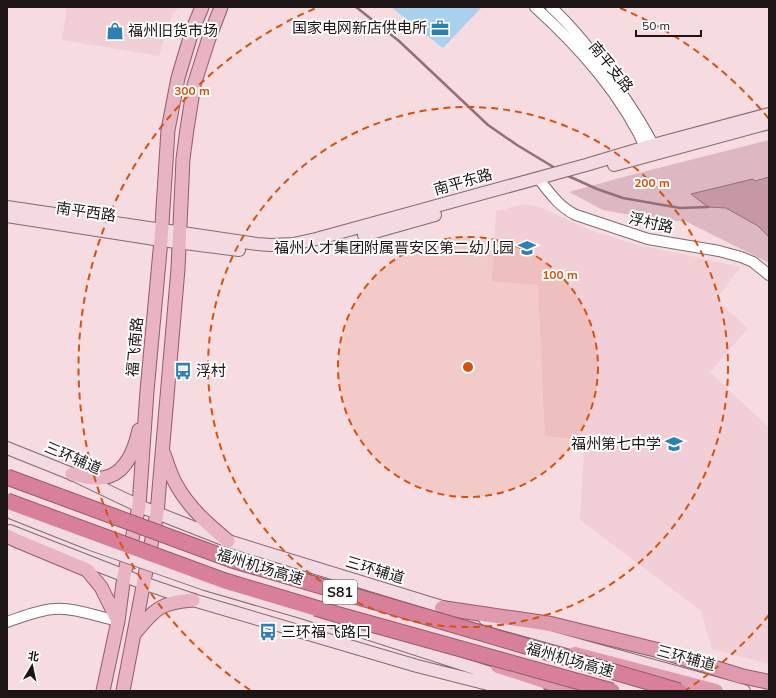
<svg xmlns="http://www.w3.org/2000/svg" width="776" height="698" font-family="Mulish,'Noto Sans SC',sans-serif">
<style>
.built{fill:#f2ced7}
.green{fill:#deb8c1}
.water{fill:#c598a3;stroke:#937079}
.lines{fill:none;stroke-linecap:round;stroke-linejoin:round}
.stream{stroke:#937079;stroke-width:2.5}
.building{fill:#a9d0ec}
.tertiary-casing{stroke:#82696f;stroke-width:12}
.secondary-casing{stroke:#82696f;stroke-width:14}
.primary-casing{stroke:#975a6c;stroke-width:15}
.trunk-casing{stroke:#975a6c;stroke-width:16}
.tertiary{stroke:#fff;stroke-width:10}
.secondary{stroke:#f3d9e1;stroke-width:12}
.primary{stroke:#e8b3c2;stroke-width:13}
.trunk{stroke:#e09aae;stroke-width:14}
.secondary-bridge-casing{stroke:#82696f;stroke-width:14;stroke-linecap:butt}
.motorway-bridge-casing{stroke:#975a6c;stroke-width:17;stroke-linecap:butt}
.secondary-bridge{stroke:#f3d9e1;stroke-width:12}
.motorway-bridge{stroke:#d8809a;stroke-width:15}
.ring{fill:none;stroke:#d4520d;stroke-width:2;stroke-dasharray:7 5}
.labels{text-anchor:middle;stroke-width:4;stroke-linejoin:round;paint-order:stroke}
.shield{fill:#fff;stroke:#615a5c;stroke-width:1}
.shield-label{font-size:14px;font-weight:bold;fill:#1d1416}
.poi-label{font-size:15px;fill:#1d1416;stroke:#fff;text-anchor:end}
.street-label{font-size:15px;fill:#1d1416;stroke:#fff}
.centre{fill:#d4520d;stroke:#fff;stroke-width:2}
.ring-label{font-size:12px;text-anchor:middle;font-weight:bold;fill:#d4520d;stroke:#fff;stroke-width:4;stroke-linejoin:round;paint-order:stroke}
</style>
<rect width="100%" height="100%" fill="#f6dbe1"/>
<path class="built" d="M67 7H182L174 12 169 23 159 56 62 40Z
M521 205H530L543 208 589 230 638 245 678 253 740 267 716 300 748 328 710 372 769 428V664L712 649 701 611 580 520 584 449 576 439 545 436 538 285 492 281 496 211Z"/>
<path class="green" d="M769 140V177L754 181 753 179 692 194 714 208H726L758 226 769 237V263L685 221H663L603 210 569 192 627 176Z"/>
<path class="water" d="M769 177V237L758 226 726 208 708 207 691 194 753 179 755 181Z"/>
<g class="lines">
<path class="stream" d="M356 7 399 41 488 125 517 145 555 168
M566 175 597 189 623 198 680 208 708 207"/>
</g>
<path class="building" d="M391 7H482L443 48Z"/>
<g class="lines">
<g class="tertiary-casing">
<path id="tertiary" d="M535 7C581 49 623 96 648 153
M551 7C577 31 598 59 618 88 632 108 646 129 656 151
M538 178C549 192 559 207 576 215L648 239 719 251 741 257 753 262 769 275
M7 622C22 617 38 610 54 609 73 607 99 617 118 621"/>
</g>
<g class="secondary-casing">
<path id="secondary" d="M614 165 769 123
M7 207 257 244 270 245 293 244 316 239 586 165 653 145 769 114
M7 216 161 240 239 250
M364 235 435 215
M7 448 72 474 139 506 228 541 452 610
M10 531 143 583 193 600 417 666 516 691
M308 614 524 684 538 691
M485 619 744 691"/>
</g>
<g class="primary-casing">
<path id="primary" d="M164 454C168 465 171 476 177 486 190 509 209 525 228 541
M72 474C83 476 98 481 110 476 128 469 135 448 139 430
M7 536 15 540 87 570 101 587 118 621
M135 633C155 609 161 602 193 600
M103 691 118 621 124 576 139 506 147 391 161 240 168 130 178 78 192 31 202 7
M123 691 157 513 178 269 183 159 187 129 194 85 208 41 221 7"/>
</g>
<g class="trunk-casing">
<path id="trunk" d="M442 608 551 624 657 650 741 676 769 682
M575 654 716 691
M498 666 575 691"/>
</g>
<use href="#tertiary" class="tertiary"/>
<use href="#secondary" class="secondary"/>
<use href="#primary" class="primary"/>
<use href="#trunk" class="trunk"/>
<g class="secondary-bridge-casing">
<path id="secondary-bridge" d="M7 511 88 543 205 584 308 614"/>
</g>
<g class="motorway-bridge-casing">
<path id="motorway-bridge" d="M7 477 232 560 679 691
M7 501 225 581 339 615 612 691"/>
</g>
<use href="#secondary-bridge" class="secondary-bridge"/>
<use href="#motorway-bridge" class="motorway-bridge"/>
</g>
<circle cx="468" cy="367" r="130" fill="#d4520d" fill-opacity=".12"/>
<g class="ring">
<circle cx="468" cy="367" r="130"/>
<circle cx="468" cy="367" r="260"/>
<path d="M769 615A390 390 0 0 1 686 690M250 690A390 390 0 0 1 316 8M620 8A390 390 0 0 1 769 119"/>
</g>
<defs>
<g id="office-bare" transform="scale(1.38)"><path d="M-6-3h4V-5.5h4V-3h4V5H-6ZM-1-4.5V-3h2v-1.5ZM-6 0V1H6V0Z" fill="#2d80b1" stroke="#fff" stroke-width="2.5" paint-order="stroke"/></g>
<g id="shop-bare" transform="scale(1.38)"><path d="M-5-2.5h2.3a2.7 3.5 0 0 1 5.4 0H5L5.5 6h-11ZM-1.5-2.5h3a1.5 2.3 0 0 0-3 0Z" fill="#2d80b1" stroke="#fff" stroke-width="2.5" paint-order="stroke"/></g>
<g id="school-bare" transform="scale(1.38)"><path d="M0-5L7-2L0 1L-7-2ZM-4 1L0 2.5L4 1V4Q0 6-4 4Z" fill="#2d80b1" stroke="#fff" stroke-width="2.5" paint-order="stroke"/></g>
<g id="bus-bare" transform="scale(1.38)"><path d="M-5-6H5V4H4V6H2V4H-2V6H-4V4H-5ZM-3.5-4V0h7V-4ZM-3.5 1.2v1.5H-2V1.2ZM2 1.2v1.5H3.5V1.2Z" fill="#2d80b1" stroke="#fff" stroke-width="2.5" paint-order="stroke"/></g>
</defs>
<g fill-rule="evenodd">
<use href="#office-bare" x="440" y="28"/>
<use href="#shop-bare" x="115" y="31"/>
<use href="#school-bare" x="527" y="248"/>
<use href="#bus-bare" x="183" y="371"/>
<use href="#school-bare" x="674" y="444"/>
<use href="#bus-bare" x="268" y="632"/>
</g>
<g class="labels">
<rect class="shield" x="323" y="580" width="34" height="24" rx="3"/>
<g class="shield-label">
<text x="340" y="597">S81</text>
</g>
<g class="poi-label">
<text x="427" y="33">国家电网新店供电所</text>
<text x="128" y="36" text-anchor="start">福州旧货市场</text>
<text x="514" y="253">福州人才集团附属晋安区第二幼儿园</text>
<text x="196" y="376" text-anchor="start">浮村</text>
<text x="661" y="449">福州第七中学</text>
<text x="281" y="637" text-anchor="start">三环福飞路口</text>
</g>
<g class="street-label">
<text transform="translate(611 67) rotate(51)" y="5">南平支路</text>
<text transform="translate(463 182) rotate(-16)" y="5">南平东路</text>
<text transform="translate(86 212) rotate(8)" y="5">南平西路</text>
<text transform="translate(651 223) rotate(13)" y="5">浮村路</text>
<text transform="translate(135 347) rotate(-85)" y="5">福飞南路</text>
<text transform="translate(73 458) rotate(23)" y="5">三环辅道</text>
<text transform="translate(260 567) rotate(17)" y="5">福州机场高速</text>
<text transform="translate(375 570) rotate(17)" y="5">三环辅道</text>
<text transform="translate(686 658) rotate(15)" y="5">三环辅道</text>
<text transform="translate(570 660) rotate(16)" y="5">福州机场高速</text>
</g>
</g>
<circle cx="468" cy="367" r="6" class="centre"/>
<g class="ring-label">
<text x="192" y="95">300 m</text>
<text x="652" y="187">200 m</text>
<text x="560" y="279">100 m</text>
</g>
<rect width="776" height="698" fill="none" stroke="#1d1416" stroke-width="16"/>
<g transform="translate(32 666) rotate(9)" stroke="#ffffff" stroke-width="3" paint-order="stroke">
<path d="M0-3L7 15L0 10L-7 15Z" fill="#1d1416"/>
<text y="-6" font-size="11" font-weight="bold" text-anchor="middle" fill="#1d1416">北</text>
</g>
<path d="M636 30v6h65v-6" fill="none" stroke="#1d1416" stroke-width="2"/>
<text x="642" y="30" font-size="12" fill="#1d1416" stroke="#ffffff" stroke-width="3" paint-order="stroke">50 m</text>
</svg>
